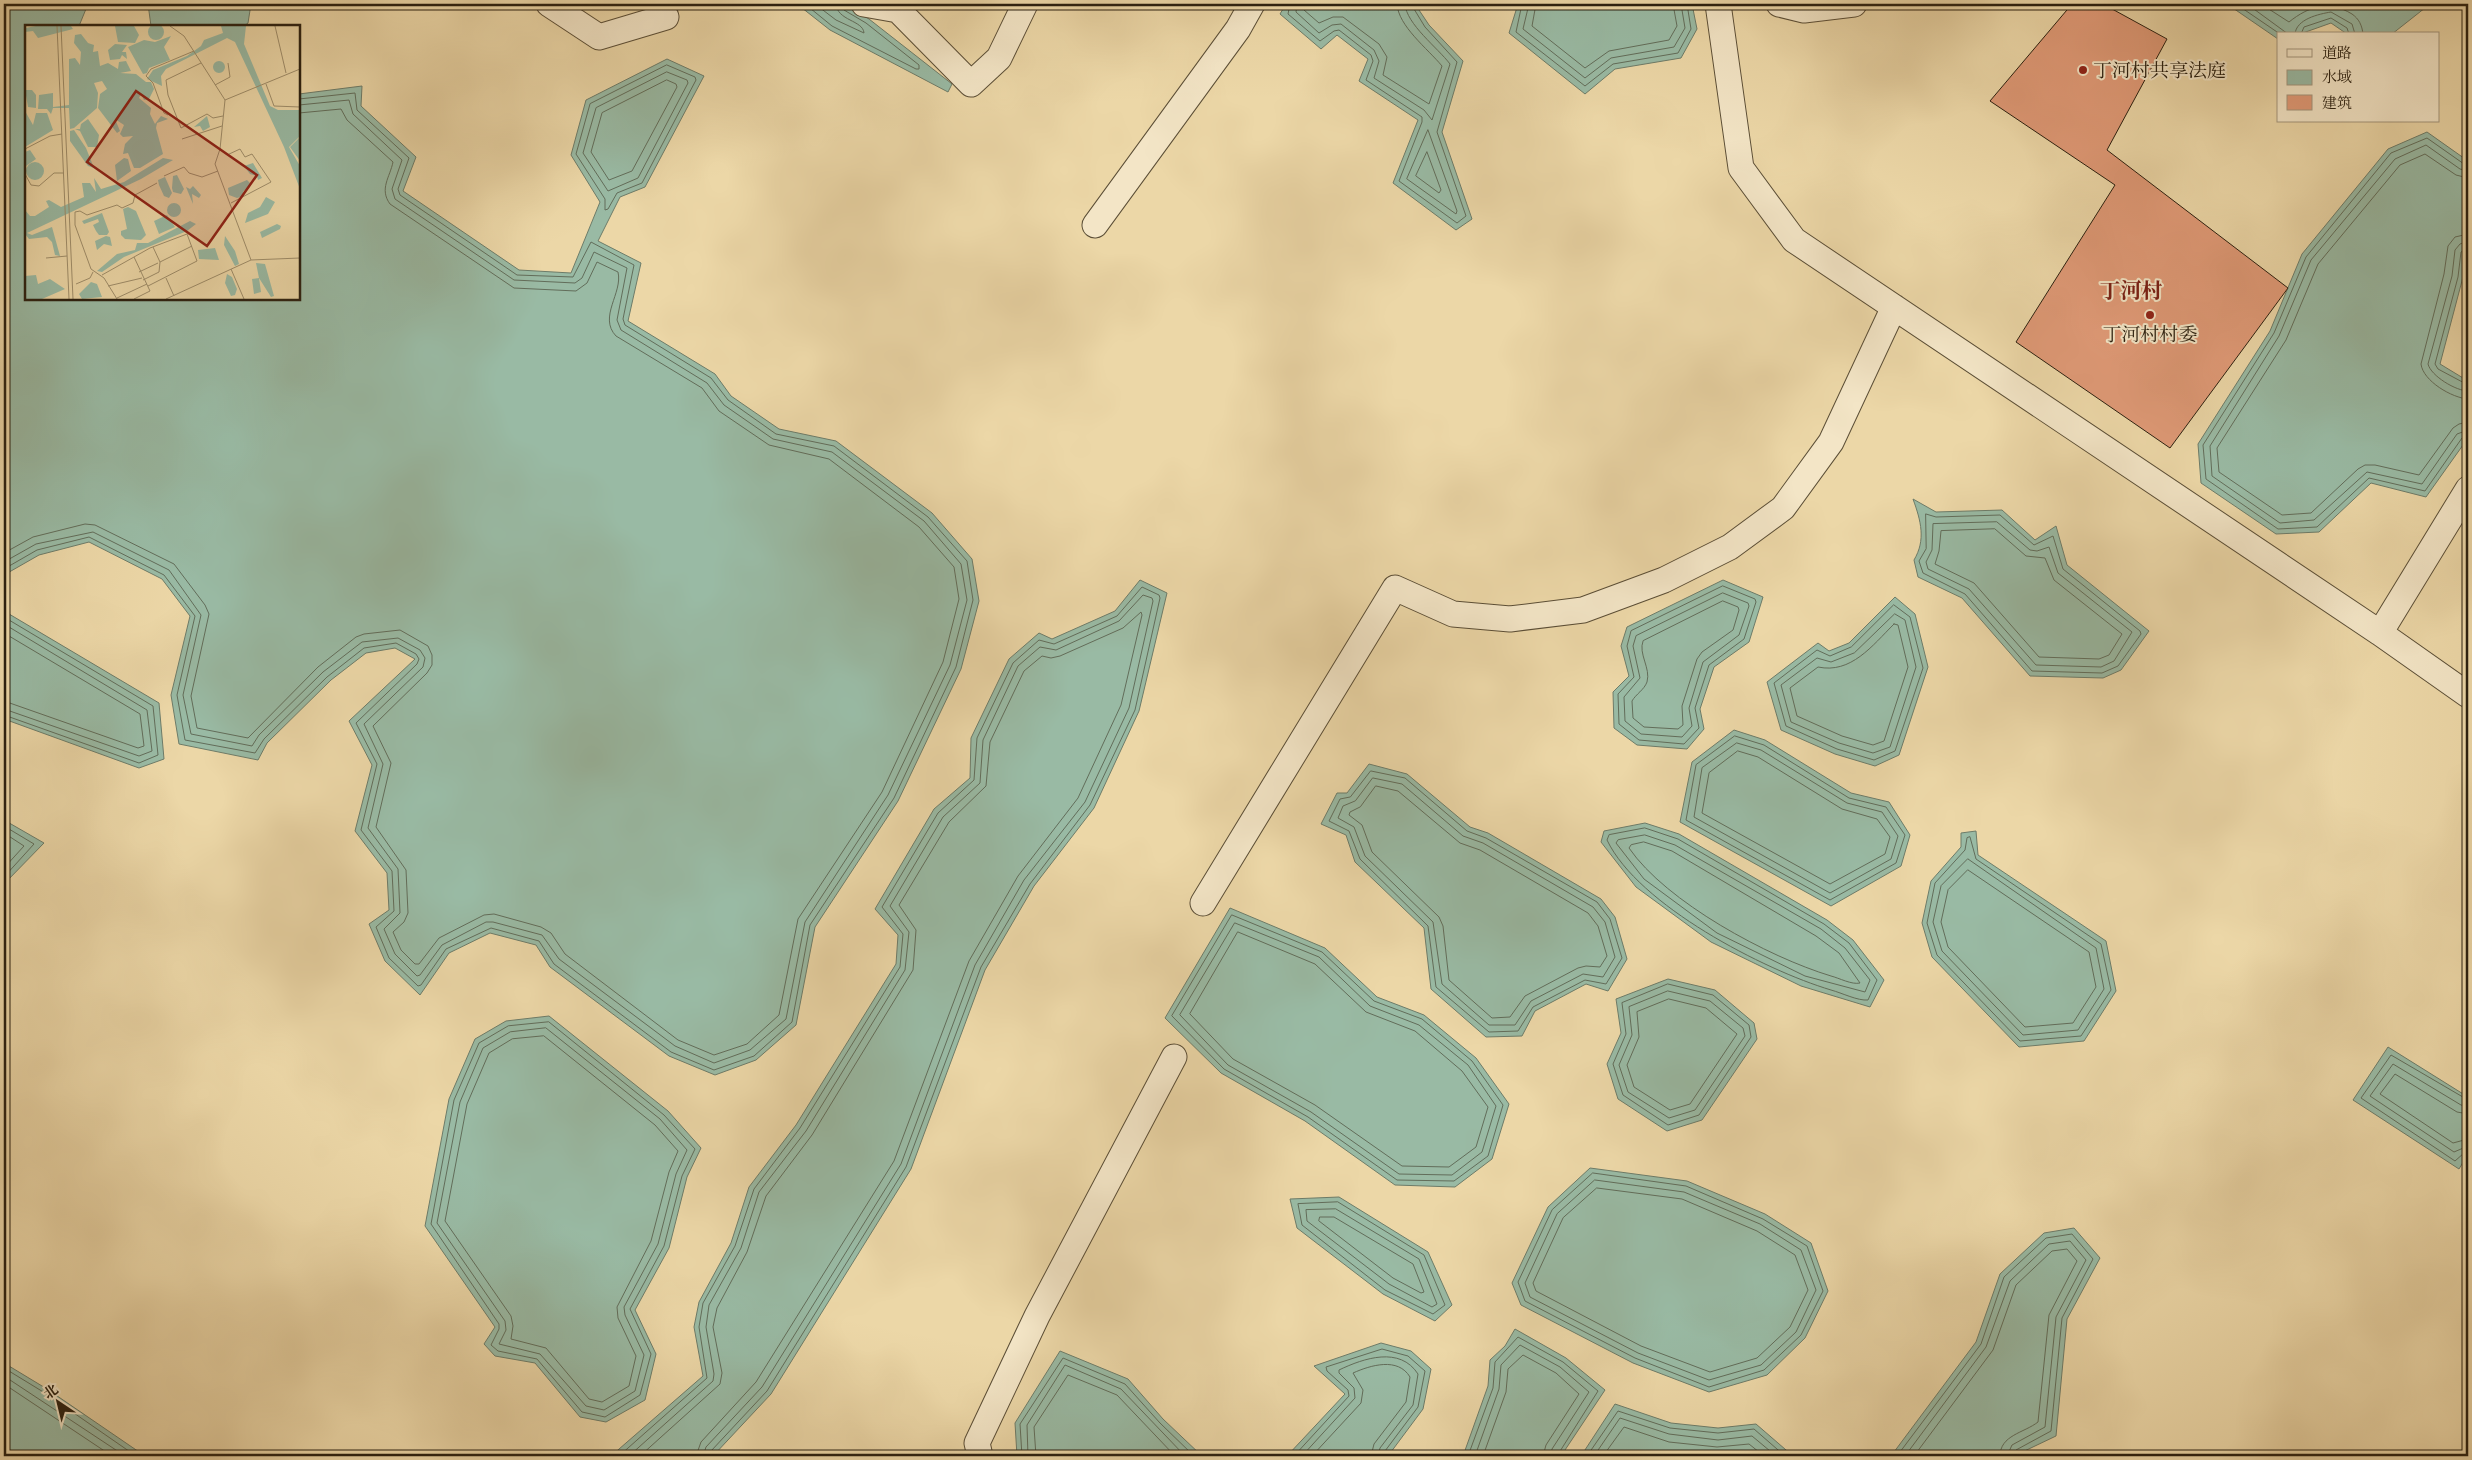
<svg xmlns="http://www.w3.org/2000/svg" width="2472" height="1460" font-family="Alegreya,'Noto Serif SC',serif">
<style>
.water{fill:#99baa4;stroke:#6d7c69}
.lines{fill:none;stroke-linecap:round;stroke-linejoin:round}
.shore{stroke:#626d5a;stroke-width:1}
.building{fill:#e09a77;stroke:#2b2010}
.street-casing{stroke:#5b4e36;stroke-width:27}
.street{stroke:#f3e5c6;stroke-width:25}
.poi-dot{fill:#8f2418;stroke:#f3e5c6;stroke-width:2}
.labels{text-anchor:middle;stroke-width:4;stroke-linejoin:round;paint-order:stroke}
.poi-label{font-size:19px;fill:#2b2010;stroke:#f3e5c6;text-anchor:start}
.quarter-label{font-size:21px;font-weight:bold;fill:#7a1f14;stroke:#f3e5c6}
.inset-road{fill:none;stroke:#9f8e6b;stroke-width:1}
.view{fill:#8f2418;fill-opacity:0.15;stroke:#8f2418;stroke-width:2.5}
.inset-edge{fill:none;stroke:#2b2010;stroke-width:2.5}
</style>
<rect width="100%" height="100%" fill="#ecd7a7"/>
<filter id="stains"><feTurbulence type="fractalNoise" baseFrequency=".004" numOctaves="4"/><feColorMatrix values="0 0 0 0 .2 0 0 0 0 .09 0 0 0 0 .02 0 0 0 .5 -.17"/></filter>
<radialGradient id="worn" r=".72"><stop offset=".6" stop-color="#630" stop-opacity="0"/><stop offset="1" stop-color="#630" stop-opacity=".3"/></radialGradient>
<path class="water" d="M4 4H88L79 26H26V299H299V94L362 86 361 106 416 157 403 191 519 270 571 273 600 202 571 155 586 100 667 59 704 76 645 187 620 197 598 241 641 263 628 321 715 374 731 396 779 429 836 441 932 513 972 559 979 601 961 669 898 801 815 927 796 1025 756 1060 715 1075 669 1056 550 967 536 945 490 933 449 953 420 995 385 961 369 924 389 910 387 873 355 831 372 765 349 721 415 659 395 648 366 653 331 680 267 743 258 760 179 744 171 695 190 616 162 579 89 542 39 555 4 575Z
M148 4H251L248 23 244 26H151Z
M797 4H844L869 19 952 84 948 92 830 30Z
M1286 4H1415L1429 25 1463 61 1442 132 1472 219 1456 230 1393 183 1418 120 1359 81 1368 59 1337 35 1321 49 1280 14Z
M1518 4H1692L1697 29 1681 58 1615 69 1585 94 1509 33Z
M2227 4H2430L2392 34H2347L2331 23 2300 34H2278V39Z
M2427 132 2468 161V235L2463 277 2440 364 2468 381V438L2426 497 2371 483 2319 532 2276 534 2201 483 2198 444 2270 331 2302 254 2388 149Z
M1913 499 1936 512 2002 510 2035 540 2056 526 2067 565 2149 631 2121 670 2103 678 2030 676 1962 598 1918 577 1914 560C1926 540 1921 521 1913 499Z
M1140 580 1167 593 1139 711 1094 808 1034 886 985 970 911 1169 771 1394 713 1456H611L703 1376 694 1327 699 1302 731 1243 749 1187 796 1125 896 964 898 935 875 909 934 809 970 778 971 738 1009 659 1039 633 1052 639 1115 611Z
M1723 580 1763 597 1749 642 1714 667 1700 709 1704 729 1687 749 1637 745 1614 728 1613 692 1629 676 1621 646 1627 627Z
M1895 597 1915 614 1928 667 1899 755 1875 766 1835 754 1781 730 1767 682 1818 643 1829 651 1849 643Z
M4 611 159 703 164 759 139 768 4 719Z
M1734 730 1765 740 1851 793 1889 802 1910 835 1901 866 1831 906 1680 822 1692 762Z
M1369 764 1407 774 1470 827 1488 833 1601 899 1615 917 1627 959 1608 991 1586 984 1535 1011 1522 1036 1486 1037 1431 989 1424 928 1355 862 1346 835 1321 824 1337 793H1347Z
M4 820 44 843 4 884Z
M1645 823 1679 834 1827 920 1853 940 1884 980 1870 1007 1801 986 1711 942 1636 887 1601 842 1604 831Z
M1976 831 1978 855 2106 941 2116 991 2084 1041 2019 1047 1932 957 1922 923 1931 881 1961 847V833Z
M1230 908 1325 948 1377 997 1424 1015 1476 1058 1509 1104 1492 1159 1455 1187 1395 1185 1305 1121 1221 1073 1165 1018Z
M1668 979 1715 990 1754 1023 1757 1039 1702 1120 1667 1131 1618 1099 1607 1064 1621 1033 1616 999Z
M549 1016 668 1111 701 1148 687 1177 669 1248 635 1310 656 1354 645 1400 606 1422 580 1417 535 1363 495 1356 484 1344 495 1327 425 1226 449 1099 475 1039 506 1021Z
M2388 1047 2468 1097V1154L2459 1169 2353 1100Z
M1590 1168 1687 1181 1765 1214 1811 1243 1828 1291 1805 1338 1767 1375 1709 1392 1633 1363 1521 1305 1512 1283 1548 1207Z
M1339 1197 1428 1252 1452 1305 1435 1321 1383 1294 1297 1228 1290 1199Z
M2074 1228 2100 1258 2067 1319 2056 1436 2014 1456H1891L1976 1342 2000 1274 2044 1233Z
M1515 1329 1566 1358 1605 1390 1561 1456H1463L1488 1386 1490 1360 1505 1346Z
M1381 1343 1411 1351 1431 1369 1423 1409 1388 1456H1287L1345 1394 1314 1366Z
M1060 1351 1128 1379 1163 1419 1202 1456H1017L1015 1423Z
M4 1363 47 1389 145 1456H4Z
M1615 1404 1671 1423 1718 1428 1756 1424 1793 1456H1581Z"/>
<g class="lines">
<path class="shore" d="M805 4 832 26 916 69H919V65L866 23 844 10 842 4
M815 4 836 20 864 33C863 20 837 21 836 4
M1290 4 1288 14 1320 41 1334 31 1339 30 1371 55 1373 61 1366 80 1422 117V122L1399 181 1457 223 1466 216 1437 132 1457 62 1425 27 1411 4
M1297 4 1296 12 1319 33 1332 25 1341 24 1374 50 1379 61 1374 78 1424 110 1432 120 1450 64C1438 48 1406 24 1405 4
M1304 4V10L1319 23 1333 17H1343L1379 44 1387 57 1383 75 1429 104 1442 66C1428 49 1398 26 1397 4
M1522 4 1516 32 1585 86 1613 64 1678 53 1691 29 1687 4
M1529 4 1523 29 1585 78 1611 58 1674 47 1685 28 1681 4
M1536 4 1532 26 1585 68 1609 51 1669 40 1677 26 1673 4
M2236 4 2280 34
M2247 4 2288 34
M2261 4 2289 22C2309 6 2329 0 2352 14 2359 19 2362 25 2363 34
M2295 34C2296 19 2319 14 2331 12L2352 24 2355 34
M2301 34 2304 27 2331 18 2347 28 2349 34
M667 65 695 77 696 80 642 183 617 193 608 209 605 210V199L576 154 590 104Z
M667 72 687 80 688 83 638 178 608 191 583 153 596 108Z
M667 80 676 84 677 87 632 171 609 180 591 152 602 113Z
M1428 130 1457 211 1456 214 1407 179Z
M1427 152 1441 190 1439 193 1416 176Z
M2468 165 2464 164 2427 138 2391 153 2306 257 2274 333 2203 445 2206 479 2278 529 2317 527 2369 478 2425 491 2462 438 2468 436
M2468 171 2460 169 2426 145 2395 159 2311 260 2279 336 2210 446 2212 476 2280 523 2314 520 2367 472 2422 484 2457 434 2468 430
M2468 178 2456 175 2425 154 2400 165 2318 264 2286 340 2217 448 2219 472 2282 515 2311 513 2358 469 2365 465H2375L2419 475 2453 428 2459 424 2468 422
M2468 234 2455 237 2448 246 2444 274 2421 364C2423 381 2452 398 2468 399
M2468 241 2460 244 2455 250 2452 276 2428 364C2431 376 2456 391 2468 391
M2468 248 2461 252 2458 277 2435 364 2438 369 2468 385
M1926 514 1936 517 2000 515 2034 545 2053 536 2063 569 2140 631 2141 634 2118 666 2102 673 2032 671 1965 594 1923 573 1919 561 1926 549Z
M1997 522 2030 550 2037 551 2049 547 2058 573 2132 632 2114 661 2101 667 2036 665 1969 589 1928 569 1926 562 1932 550 1933 524Z
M1995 529 2026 556 2045 558 2054 580 2122 634 2109 655 2099 659 2039 657 1974 583 1935 564 1939 551 1941 531Z
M4 553 33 537 85 524 95 525 174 564 205 605 209 614 191 696 197 728 248 738 318 667 356 637 364 634 400 630 428 646 432 655V665L427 673 373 726 391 763 376 827 406 870 408 913 404 922 393 932 401 950 415 964H419L439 938 484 915 494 914 541 927 551 933 565 954 678 1040 714 1055 747 1044 779 1015 798 919 882 792 943 662 959 599 954 567 919 527 829 459 769 445 719 411 702 388 616 336C598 317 623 293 618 272L597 262 587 283 576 291 514 288 390 204C379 189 390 177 393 162L347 120 341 109 299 113
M4 562 36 544 93 532 169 570 201 615 183 695 191 734 252 746 259 735 323 672 362 642 398 638 420 650 425 658 423 667 364 724 383 764 368 828 398 869 400 913 384 929 395 954 417 976 420 975 442 945 486 922H493L542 935 559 959 675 1046 714 1063 750 1050 786 1019 805 922 888 795 950 665 967 600 961 564 924 521 832 452 773 439 724 405 707 383 621 330 617 320 627 268 594 252 582 278 575 283 514 280 395 199 392 189 402 160 353 114 349 100 299 105
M4 569 37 550 89 537 164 575 195 616 177 695 185 740 255 753 264 739 327 677 364 648 396 643 416 654 419 659 417 664 356 723 377 764 361 830 392 871 394 911 376 927 389 958 418 986 421 985 446 949 491 928 539 941 554 964 671 1052 714 1070 754 1056 792 1022 810 925 894 798 956 667 973 600 967 561 928 517 834 446 776 434 728 400 711 378 625 325 623 319 634 265 591 242 573 277 517 275 400 195 398 189 409 158 357 110 355 93 299 99
M1723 586 1755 599 1756 602 1744 639 1709 665 1695 708 1699 728 1684 744 1639 740 1619 724 1618 694 1634 677 1627 646 1631 631Z
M1723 593 1748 603 1749 606 1739 635 1703 662 1689 708 1692 726 1682 737 1641 734 1625 721 1624 697 1640 678 1633 646 1636 636Z
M1723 601 1738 607 1739 610 1733 630 1702 652 1697 659 1682 706 1683 725 1678 729 1644 727 1633 718 1632 701C1636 694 1644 690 1647 682 1651 668 1638 654 1643 641Z
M1894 605 1910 617 1923 668 1895 751 1874 760 1837 749 1786 726 1774 683 1817 650 1830 656 1851 647Z
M1895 614 1905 620 1916 667 1890 747 1873 753 1839 743 1791 722 1781 685 1817 658 1831 662 1854 653Z
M4 617 153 706 158 755 139 763 4 715
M4 624 147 710 152 751 139 756 4 709
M1894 624 1898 625 1908 667 1884 741 1873 745 1842 736 1797 716 1790 688 1818 667C1851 674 1872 646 1894 624Z
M4 633 140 714 144 746 138 748 4 701
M1735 736 1764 745 1849 798 1886 807 1905 835 1896 863 1830 900 1686 820 1696 765Z
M1737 743 1761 750 1847 803 1882 812 1898 836 1891 859 1830 893 1694 817 1702 768Z
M1738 751 1758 757 1842 809 1877 819 1890 837 1885 854 1830 884 1702 813 1709 773Z
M1371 771 1405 778 1467 831 1486 838 1597 902 1610 919 1622 958 1606 984 1585 980 1533 1007 1518 1031 1489 1032 1436 987 1428 926 1360 859 1349 831 1329 821 1340 799 1350 797Z
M1373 778 1402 784 1463 836 1483 843 1593 907 1605 922 1615 957 1603 977 1583 974 1531 1001 1515 1025H1489L1442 984 1433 922 1365 856 1354 827 1338 818 1343 806 1355 801Z
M1376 786 1398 791 1460 843 1480 850 1588 913 1598 926 1607 956 1600 967 1586 966 1578 968 1525 996 1510 1017 1492 1018 1449 980 1443 926 1439 917 1372 852 1362 825 1349 815 1350 812 1360 807Z
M4 826 34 844 4 877
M1645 828 1678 839 1824 924 1849 943 1877 980 1868 1000C1858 1001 1842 993 1831 990 1764 970 1638 905 1607 840L1609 835Z
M4 833 24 846 4 868
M1645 835 1675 845 1821 929 1845 948 1870 980 1865 992 1805 976 1717 933 1644 879 1616 843 1618 840Z
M1970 837 1976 859 2101 944 2111 990 2081 1036 2020 1041 1937 955 1927 923 1935 883 1965 850 1967 838Z
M1644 842 1672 851 1816 936 1839 953 1860 983C1852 985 1839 978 1831 976 1768 957 1666 902 1629 848L1631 845Z
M1968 859 2096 948 2104 989 2078 1030 2023 1035 1942 951 1933 922 1941 886Z
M1968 870 2089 952 2096 987 2073 1023 2025 1027 1948 947 1941 922 1948 890Z
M1232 915 1322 952 1374 1001 1422 1019 1472 1061 1503 1105 1488 1156 1454 1181 1397 1180 1308 1117 1224 1069 1172 1016Z
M1235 923 1319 957 1370 1006 1419 1025 1468 1065 1496 1106 1482 1152 1452 1175 1399 1174 1311 1112 1228 1065 1180 1015Z
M1238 932 1315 964 1366 1012 1415 1031 1462 1071 1488 1107 1476 1147 1449 1167 1402 1166 1315 1105 1233 1059 1190 1014Z
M1668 984 1713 995 1749 1025 1751 1037 1699 1115 1668 1125 1623 1095 1613 1064 1626 1034 1622 1003Z
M1668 991 1710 1001 1743 1028 1745 1036 1695 1110 1669 1118 1628 1092 1619 1065 1632 1035 1629 1007Z
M1669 999 1706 1008 1737 1034 1690 1104 1670 1110 1634 1087 1627 1065 1639 1037 1637 1012Z
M549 1022 664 1115 695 1149 682 1176 664 1246 630 1309 651 1354 640 1395 605 1417 582 1412 537 1359 498 1351 491 1345 499 1329V1324L431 1224 454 1100 479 1043 508 1026Z
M546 1028 660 1119 687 1150 676 1174 658 1244 624 1307 625 1315 644 1355 635 1391 604 1410 586 1406 540 1354 499 1344 506 1330 505 1321 437 1223 460 1102 483 1048 510 1032Z
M544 1036 655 1125 678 1151 669 1172 651 1241 617 1307 618 1318 636 1356 629 1386 602 1402 589 1399 546 1348 511 1339 513 1326 511 1316 445 1221 467 1104 489 1053 512 1039Z
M2468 1100 2391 1055 2361 1098 2455 1161 2464 1153 2468 1152
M2468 1107 2461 1105 2393 1064 2370 1096 2454 1152 2468 1146
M2468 1114 2457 1112 2395 1074 2380 1094 2453 1143 2468 1139
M1593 1173 1686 1186 1763 1219 1807 1246 1823 1291 1801 1335 1764 1370 1709 1387 1635 1358 1525 1301 1518 1282 1552 1210Z
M1595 1180 1684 1192 1760 1224 1801 1250 1816 1290 1796 1332 1761 1365 1709 1380 1638 1353 1530 1297 1525 1283 1557 1214Z
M1597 1188 1682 1199 1757 1231 1795 1255 1808 1290 1790 1327 1757 1358 1710 1372 1641 1346 1536 1291 1533 1283 1563 1218Z
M1338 1202 1424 1255 1445 1305 1433 1314 1385 1290 1302 1225 1298 1204Z
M1336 1209 1419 1259 1437 1304 1432 1307 1389 1284 1307 1221 1306 1210Z
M1320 1217H1334L1413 1264 1424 1292 1421 1293 1393 1278 1319 1221Z
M4 1368 45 1393 136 1456
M4 1376 125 1456
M4 1384 112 1456
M619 1456 707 1378 699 1327 703 1303 735 1246 754 1189 800 1128 900 967 903 934 882 907 938 813 974 780 977 738 1013 663 1039 640 1054 644 1117 616 1142 587 1159 595 1160 598 1135 710 1090 805 1030 884 981 967 906 1167 767 1391 711 1451 710 1456
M629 1456 713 1381 714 1374 706 1327 709 1305 741 1248 759 1192 806 1131 905 970 909 932 890 906 943 817 980 783 983 740 1018 666 1040 647 1056 650 1119 621 1143 595 1152 598 1153 601 1129 708 1085 802 1024 880 975 965 901 1164 762 1387 706 1447 703 1456
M640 1456 720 1384 722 1373 713 1327 717 1308 747 1252 766 1196 812 1135 913 970 916 930 899 905 949 822 986 786 990 742 1024 671 1042 656 1051 658 1060 656 1123 628 1141 612 1142 615 1121 705 1078 798 1018 876 969 961 894 1161 756 1382 701 1442 696 1456
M1022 1456 1020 1424 1063 1358 1125 1384 1160 1423 1194 1456
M1028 1456 1027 1425 1065 1365 1121 1389 1185 1456
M1036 1456 1034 1427 1068 1375 1117 1395 1175 1456
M1294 1456 1349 1396 1348 1390 1327 1371 1326 1367 1382 1349 1408 1356 1425 1371 1418 1407 1385 1451 1384 1456
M1302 1456 1355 1398 1354 1388 1339 1373V1370C1364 1358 1400 1346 1418 1374L1413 1405 1380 1448 1378 1456
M1312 1456 1361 1403 1363 1390 1353 1373C1371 1365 1398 1357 1410 1377L1406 1402 1374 1444 1371 1456
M1468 1456 1493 1388 1495 1362 1518 1337 1563 1362 1598 1391 1557 1456
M1475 1456 1499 1389 1501 1365 1520 1345 1560 1367 1589 1392 1552 1449 1551 1456
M1483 1456 1506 1392 1508 1369 1523 1355 1556 1373 1579 1394 1546 1445 1543 1456
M1587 1456 1618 1411 1670 1428 1718 1433 1754 1429 1785 1456
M1594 1456 1620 1418 1669 1434 1718 1440 1752 1436 1776 1456
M1603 1456 1624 1427 1669 1442 1717 1447 1749 1444 1764 1456
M1897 1456 1981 1344 2004 1277 2046 1238 2072 1234 2093 1259 2062 1318 2051 1431 2016 1450 2013 1456
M1905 1456 1986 1347 2010 1281 2049 1244 2070 1241 2086 1260 2056 1317 2045 1427 2012 1445 2007 1456
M1914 1456 1993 1350 2016 1285 2052 1251 2067 1249 2077 1261 2049 1315 2038 1422C2024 1433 2000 1435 2000 1456"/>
</g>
<path class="building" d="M2072 4H2103L2167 39 2107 150 2288 288 2170 448 2016 342 2115 185 1990 101Z"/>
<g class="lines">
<g class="street-casing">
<path id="street" d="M549 4 599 37 666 17
M864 4 898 10 971 84 999 58 1025 4
M1718 4 1741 168 1794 240 2380 633 2468 695
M1779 4 1804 10 1854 4
M1095 225 1238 29 1252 4
M2380 633 2468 489
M1203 903 1395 588 1453 614 1510 619 1583 610 1664 580 1730 547 1783 508 1831 442 1894 307
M980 1456 977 1443 1037 1316 1174 1057"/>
</g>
<use href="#street" class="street"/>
</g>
<g class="poi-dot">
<circle cx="2083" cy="70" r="5"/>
<circle cx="2150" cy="315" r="5"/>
</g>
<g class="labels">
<g class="poi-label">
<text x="2093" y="77">丁河村共享法庭</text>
<text x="2150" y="341" text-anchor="middle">丁河村村委</text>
</g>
<g class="quarter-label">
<text x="2131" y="298">丁河村</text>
</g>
</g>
<g transform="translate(25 25)">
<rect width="275" height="275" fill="#ecd7a7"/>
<path d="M123 7a8 8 0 1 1 16 0a8 8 0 1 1-16 0ZM11 1H46L48 4 13 13 8 6 0 7V3ZM90 1H109L114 10 110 18 93 17ZM196 1H221L219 19 245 81 253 85H275V111L264 122 275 141V164L259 122 210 17 202 13 141 44 136 51 137 61 122 54 128 45 162 31 176 21 179 15 198 8ZM56 9 63 18 69 20 68 27 73 26 75 41 83 38 93 44 94 37 101 36 106 46 95 48 111 49 121 57H126L129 64 124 74 119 75 116 69 114 73 126 83 125 89 130 99 136 91 143 94 132 98 131 103 138 129 115 143H109L103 128 98 129 100 119 108 111 98 112 95 109 99 100 90 94 95 106 92 108 73 83 75 69 82 64 77 56 69 58 73 68 72 83 49 103 45 104 44 83H28L26 89 22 84H13L14 70 28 68V82L44 80V34L50 33 55 40 56 27 49 18 50 10ZM146 11 139 22 145 35 124 43 122 48 118 49 103 22 119 15 130 17ZM90 19 102 20 97 27H101L102 34 97 30 95 34 85 35 83 25ZM188 42a6 6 0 1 1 12 0a6 6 0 1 1-12 0ZM0 65H7L11 70V83L3 82ZM0 86 8 100 11 88H22L28 105 0 122ZM182 91 185 102 178 106 175 101 169 102ZM63 94 74 110 72 122H63L55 106 50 104H55L56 99ZM49 105 61 123 69 143 63 141 45 116V106ZM275 112V136L265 122ZM5 125 11 134 1 141 0 127ZM99 133 103 134 106 146 92 156 90 140ZM138 133 148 135 116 154 2 208 7 210 27 202 35 231 30 230 27 217 22 212 4 214 0 209V185L5 191H10L24 182 21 176 24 175 36 182 59 172 57 158H65L71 167 69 153 76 164 99 157ZM1 146a9 9 0 1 1 18 0a9 9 0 1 1-18 0ZM228 138 237 153 233 155 232 151 225 149 219 141ZM152 150 159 164 156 169 148 167 147 163 148 151ZM140 152 147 168 144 173 139 171 134 160 133 155ZM222 155 226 159 218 167 219 171 212 173 204 170 203 163ZM168 161 176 170 174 173 167 169 168 179 161 162 165 164ZM241 172 250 177 243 189 220 198 223 188 235 182ZM142 185a7 7 0 1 1 14 0a7 7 0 1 1-14 0ZM103 182 111 186 121 210 116 215 100 214 96 210V206L102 204 98 184ZM77 188 84 207 82 210H74L71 206 68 200 74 197 73 194 59 199 57 196ZM142 190 150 202 134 209 129 196ZM165 196 171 199 162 206 99 232 77 247 72 246 92 229 110 225 112 218H123ZM252 199 256 201 255 204 237 213 235 207ZM81 211 85 212 87 221 79 219 72 225 70 216ZM200 211 210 226 214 239 210 241 199 220ZM190 223 194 235 174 234 173 225ZM231 238 240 239 249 271 246 272 234 253 236 267 229 269 227 254 234 253ZM202 249 207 252 212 264 210 270 206 271 200 258ZM11 250 13 259 25 254 40 264 17 274H0V251ZM66 257 72 259 77 272 57 274 54 269Z" fill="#99baa4"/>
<path class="inset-road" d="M32 1 44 274M36 1 48 274M145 1 159 11 200 75 195 124 190 139 226 235M250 1 261 48M176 38 141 55 143 70 156 103 182 89 188 93 198 91M241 59 249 81 275 82M190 60 205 52 203 38M200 75 275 44M143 90 139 88 128 58 121 51 126 44 169 26M157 114 197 101M0 124 25 111 37 109M195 124 202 130 215 124 220 132 227 129 246 157 206 178M0 149 6 160 14 161 29 148H39M139 151 159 142 164 148 177 152 193 146M128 222 135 237M21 233 42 231M206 244 219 274M114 247 133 238M77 250 125 223 162 209 172 236 123 261M141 253 149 271M118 255 134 247 135 237 167 221M51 259 65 253 68 247M83 261 117 253M92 273 122 259M92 274 79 253 66 244 50 200V187L55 186 62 190 92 180 97 183 108 178 110 170 132 158M109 274 125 266 109 232M141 274 226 235 275 233"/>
<path class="view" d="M111 66 232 150 182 221 62 137Z"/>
<rect width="275" height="275" class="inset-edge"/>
</g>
<rect width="2472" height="1460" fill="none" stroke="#ecd7a7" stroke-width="20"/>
<rect x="5" y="5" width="2462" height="1450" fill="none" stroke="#2b2010" stroke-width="2.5"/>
<rect x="10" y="10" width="2452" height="1440" fill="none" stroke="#2b2010"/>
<rect x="2277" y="32" width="162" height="90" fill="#f3e5c6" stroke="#a3967d"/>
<rect x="2287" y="49" width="25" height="8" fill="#f3e5c6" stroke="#a3967d"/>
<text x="2322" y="58" font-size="15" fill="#2b2010">道路</text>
<rect x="2287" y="70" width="25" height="15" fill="#99baa4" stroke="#a3967d"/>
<text x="2322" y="82" font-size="15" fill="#2b2010">水域</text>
<rect x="2287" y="95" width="25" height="15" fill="#e09a77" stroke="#a3967d"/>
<text x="2322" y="108" font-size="15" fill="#2b2010">建筑</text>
<g transform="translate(58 1402) rotate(325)" stroke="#f3e5c6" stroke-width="4" paint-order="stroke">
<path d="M0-4L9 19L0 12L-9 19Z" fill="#2b2010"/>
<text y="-8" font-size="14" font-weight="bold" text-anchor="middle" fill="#2b2010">北</text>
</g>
<rect width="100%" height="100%" filter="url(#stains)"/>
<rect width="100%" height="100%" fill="url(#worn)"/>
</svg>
